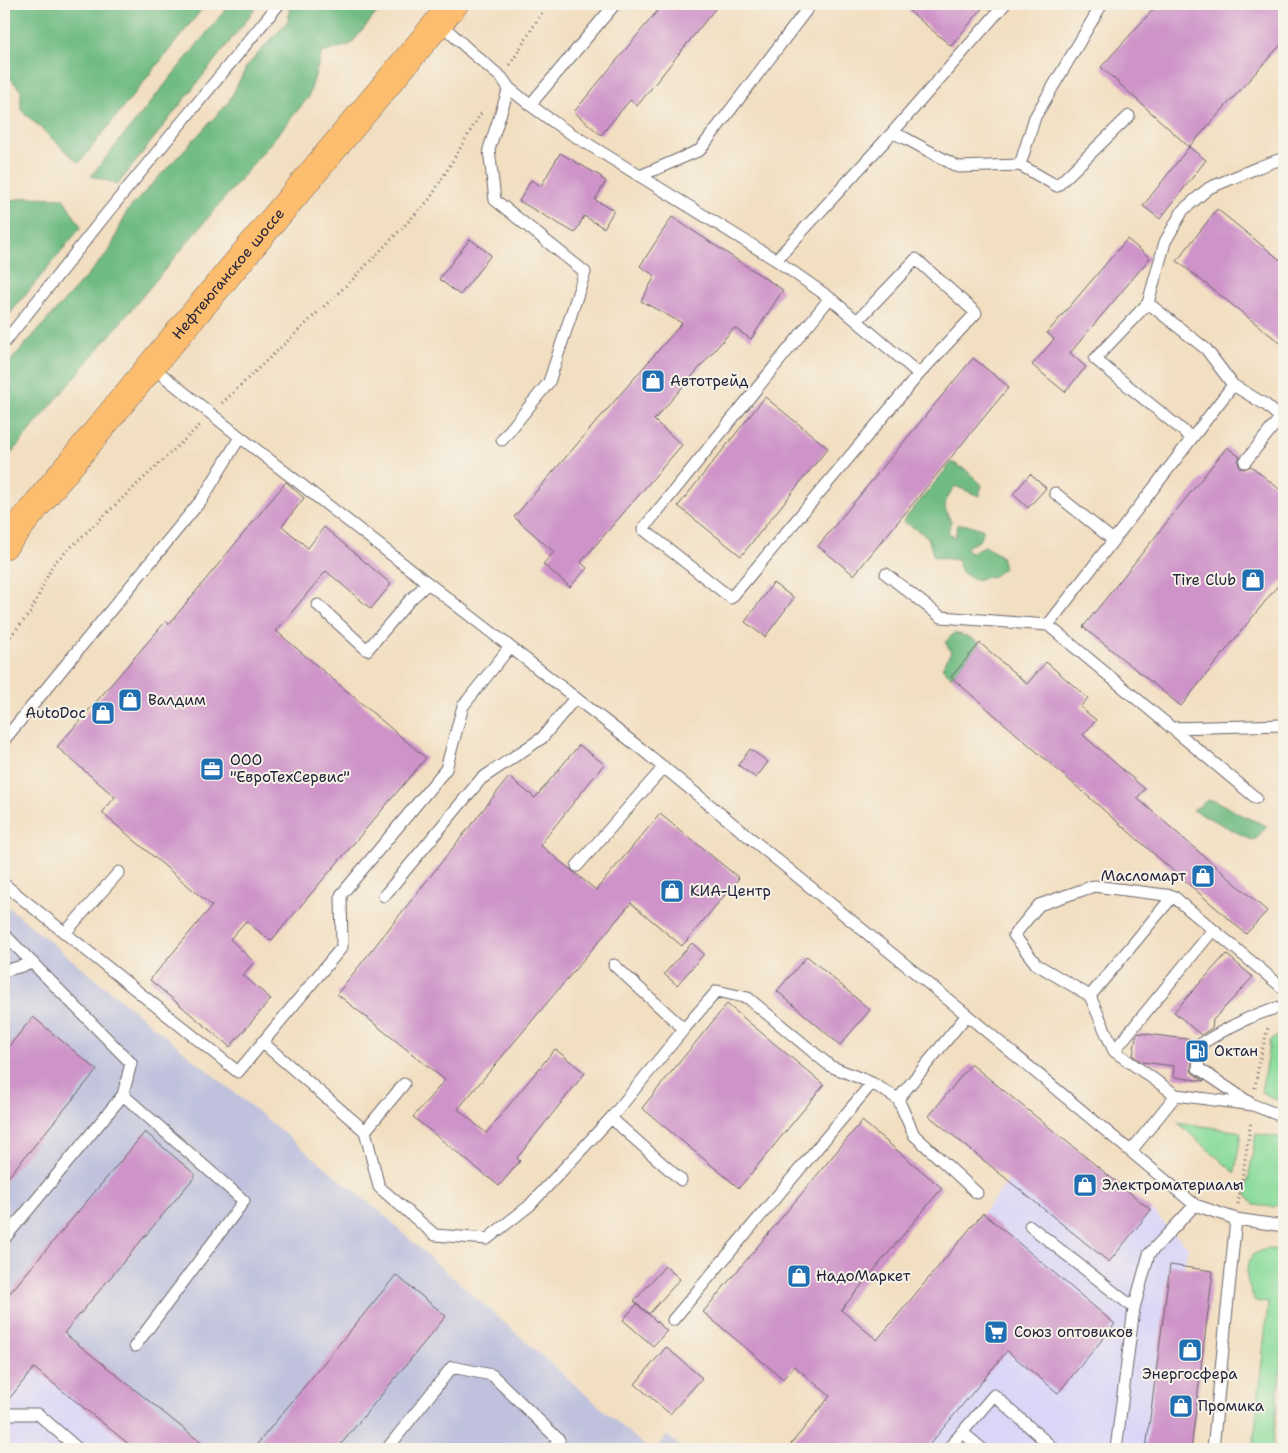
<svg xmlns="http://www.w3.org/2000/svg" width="1288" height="1453" font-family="'Shantell Sans',sans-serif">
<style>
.built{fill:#dad6f7}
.industrial{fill:#c0c2dd}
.green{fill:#8adb9b;stroke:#567e6b}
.forest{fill:#6fbb83;stroke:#486e5f}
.building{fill:#ce93c8}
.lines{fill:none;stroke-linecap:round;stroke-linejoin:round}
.lane-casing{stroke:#6b646a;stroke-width:13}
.primary-casing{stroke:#6b646a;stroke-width:29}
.path{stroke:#6b646a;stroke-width:3;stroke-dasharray:1 4;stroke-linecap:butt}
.lane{stroke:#fff;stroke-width:11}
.primary{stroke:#fcbd6e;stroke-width:28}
.labels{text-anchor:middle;stroke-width:4;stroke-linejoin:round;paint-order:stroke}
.street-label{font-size:15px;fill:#22223b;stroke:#f7f3e8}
.poi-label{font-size:15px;fill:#22223b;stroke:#f7f3e8;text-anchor:start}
</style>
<rect width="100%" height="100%" fill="#f7f3e8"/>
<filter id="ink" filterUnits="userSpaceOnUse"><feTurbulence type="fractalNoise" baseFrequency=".02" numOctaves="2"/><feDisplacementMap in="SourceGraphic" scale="10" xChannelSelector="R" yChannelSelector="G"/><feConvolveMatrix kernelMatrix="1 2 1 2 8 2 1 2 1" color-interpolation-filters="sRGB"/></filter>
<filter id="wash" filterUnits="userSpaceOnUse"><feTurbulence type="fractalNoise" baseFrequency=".0096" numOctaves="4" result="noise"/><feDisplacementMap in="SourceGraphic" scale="20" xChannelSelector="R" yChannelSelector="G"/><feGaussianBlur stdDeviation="1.12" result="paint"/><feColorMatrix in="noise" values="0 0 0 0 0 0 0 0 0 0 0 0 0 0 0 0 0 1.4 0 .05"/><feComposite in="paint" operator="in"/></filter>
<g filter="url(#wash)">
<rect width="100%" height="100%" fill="#f2dec0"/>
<path class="built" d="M1050 1128 1151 1210 1188 1247 1184 1267 1169 1266 1146 1449H787L983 1213Z
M4 1283 13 1288 65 1332 68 1336 209 1449H4Z"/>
<path class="industrial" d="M4 904 390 1220 418 1247 648 1449H209L68 1336 65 1332 13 1288 4 1283Z
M667 1435 683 1449H655Z"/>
<path class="green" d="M1284 1032V1103L1261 1092 1270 1041Z
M1177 1122 1241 1132 1235 1173Z
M1256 1134 1284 1138V1202L1273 1207 1254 1205 1246 1192Z
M1267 1248 1282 1251 1284 1253V1337L1272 1449H1253L1268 1303 1255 1301C1247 1282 1243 1275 1252 1255Z"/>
<path class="forest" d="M4 4H206L79 163 21 110V91L4 70Z
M230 4H259L118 184 91 176Z
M290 4H384L351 44 322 53 308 98 4 462V368L110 250 127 211 228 103 247 66 288 21Z
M27 197 63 198 81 227 4 321V202Z
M952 462 966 470 982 485 979 496 955 486C945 501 941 504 951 521L948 532 955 537 958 524 970 525 984 530 979 541 966 547 969 553 985 546 1001 556 1004 568 994 576 974 580 962 572 957 560 934 557 928 537 903 521Z
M954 633 969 637 980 643 951 677 942 668 951 652 945 642Z
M1208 800 1216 801 1243 816 1267 826 1254 841 1193 810Z"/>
<g id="blocks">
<path class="building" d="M663 4H719L637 106 630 100 601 135 574 112Z
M901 4H986L951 46Z
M1158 4H1284V41L1189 147 1101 67Z
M1189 147 1206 160 1160 219 1143 206Z
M560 153 602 177 601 178 606 181 595 200 614 210 604 228 584 216 575 233 519 201 531 180 541 186Z
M1217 209 1284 263V346L1177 261Z
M672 217 783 290 751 339 734 328 654 420 682 445 581 562 587 568 570 587 543 564 554 552 514 517 682 323 641 301 655 276 640 266Z
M470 239 491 255 460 295 439 279Z
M1127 239 1150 258 1070 353 1086 367 1065 392 1032 365 1054 339 1047 333Z
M973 358 1009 387 854 575 818 546Z
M765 397 828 448 741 556 678 506Z
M1227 447 1240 457 1238 461 1240 468 1244 469 1251 466 1284 493V578L1181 706 1083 627Z
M1030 474 1046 488 1028 508 1013 494Z
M286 482 304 498 282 526 308 548 324 527 391 584 371 609 326 571 276 631 426 758 271 941 246 921 230 939 254 962 243 975 271 999 230 1047 150 980 212 906 102 813 115 797 57 747 166 621 169 624Z
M773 583 794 598 765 637 745 622Z
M980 643 1027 684 1046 662 1088 698 1080 707 1096 720 1083 735 1145 789 1137 798 1267 911 1246 934 951 677Z
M579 745 604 764 540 845 596 890 660 814 739 878 682 946 631 903 458 1109 486 1133 555 1049 585 1073 517 1158 520 1161 499 1186 413 1117 445 1080 337 994 509 777 535 798Z
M750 749 768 762 756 778 738 765Z
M692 943 704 954 677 985 664 974Z
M1226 954 1253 977 1213 1020 1212 1028 1201 1035 1174 1012Z
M807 956 870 1010 840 1045 777 991Z
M727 1004 824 1085 739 1188 642 1108Z
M33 1017 97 1070 4 1182V1052Z
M1139 1033 1195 1040 1191 1071 1194 1074 1204 1081 1173 1077 1174 1066 1142 1062 1133 1056 1136 1036Z
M971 1064 1151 1210 1109 1262 929 1116Z
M862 1121 942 1188 841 1310 877 1340 983 1213 1115 1324 1058 1393 1007 1351 926 1449H787L830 1396 794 1366 783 1379 703 1312Z
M145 1132 196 1175 64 1333 209 1449H135L34 1368 4 1405V1300Z
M1170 1265 1213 1271 1191 1449H1146Z
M665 1266 680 1279 649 1314 634 1301Z
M396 1275 446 1316 337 1449H253Z
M637 1304 667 1331 653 1346 623 1320Z
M666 1347 702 1378 670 1414 635 1384Z"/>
</g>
</g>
<g filter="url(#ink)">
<use href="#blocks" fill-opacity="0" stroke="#6b646a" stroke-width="1"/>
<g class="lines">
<g class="lane-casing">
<path id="lane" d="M439 22 470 51 502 78 509 88 530 105 562 128 776 260 830 298 919 374
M530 105 615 4
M892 133 905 138 958 167 1020 165 1057 186 1129 116
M1020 165 1035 117 1102 4
M640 176 700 150 811 4
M776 260 892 133 1005 4
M830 298 643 529 731 598 919 374 976 313 916 259 857 321
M1148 303 1206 349 1233 385 1266 405 1284 421
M4 343 107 213 279 4
M151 366 240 437 640 748 967 1015 1195 1205 1236 1219 1284 1226
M1233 385 1048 625 1256 798
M1192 438 1095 359 1148 303 1165 242 1183 210 1209 188 1259 167 1284 158
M502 440 549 382 585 272 495 200 489 149 509 88
M1245 462 1284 413
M1055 493 1113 540
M886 574 941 617 1048 625
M318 605 367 650 410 600 428 583
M1171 728 1284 725
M4 740 203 498 240 437
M577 866 664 767
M4 884 238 1072 342 947 341 895 446 769 463 706 510 647
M384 896 481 779 542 738 575 698
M65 933 119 872
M4 934 131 1063 123 1095 244 1201 135 1346
M614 965 684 1029
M4 971 33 963
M1090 996 1036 964 1014 935 1039 905 1094 886 1173 896
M1284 1006C1254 1013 1227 1028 1201 1044L1198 1068 1253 1105 1284 1117
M262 1042 365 1131 379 1187 435 1235 487 1239 529 1206 611 1118
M1114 1051 1213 930
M898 1099 967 1015
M1253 1105 1176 1095 1114 1051 1090 996 1173 896 1284 989
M365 1131 404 1084
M1131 1151 1176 1095
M681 1180 611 1118 684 1029 717 991 748 998 830 1066 872 1083 898 1099 914 1135 977 1193
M1030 1226 1134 1308
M4 1239 123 1095
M673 1320 872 1083
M4 1414H38L78 1449
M962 1432 982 1449
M387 1449 452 1367 492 1375 559 1440 552 1449
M948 1449 994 1395 1054 1449
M1116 1449 1134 1308 1149 1254 1195 1205
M1213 1449 1236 1219"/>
</g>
<g class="primary-casing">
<g id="primary">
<path id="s1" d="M4 545 151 366 454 4"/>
</g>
</g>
<path class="path" d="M510 65 547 4
M222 403 353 279 430 199 481 113
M4 644 31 612 53 564 200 425
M1281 963 1284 894
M1255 1088 1259 1062 1268 1028
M1238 1204 1251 1121"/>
<use href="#lane" class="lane"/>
<use href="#primary" class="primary"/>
</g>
</g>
<defs>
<g id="shop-square" transform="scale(1.25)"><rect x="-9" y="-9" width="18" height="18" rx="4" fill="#1f6fb2" stroke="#f7f3e8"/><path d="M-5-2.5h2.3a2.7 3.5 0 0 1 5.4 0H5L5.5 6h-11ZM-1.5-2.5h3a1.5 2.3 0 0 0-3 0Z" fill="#fff"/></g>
<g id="office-square" transform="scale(1.25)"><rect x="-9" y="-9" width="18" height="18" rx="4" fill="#1f6fb2" stroke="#f7f3e8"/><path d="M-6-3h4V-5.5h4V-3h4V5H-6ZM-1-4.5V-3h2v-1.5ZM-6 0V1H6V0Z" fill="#fff"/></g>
<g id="fuel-square" transform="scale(1.25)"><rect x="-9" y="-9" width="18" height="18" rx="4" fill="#1f6fb2" stroke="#f7f3e8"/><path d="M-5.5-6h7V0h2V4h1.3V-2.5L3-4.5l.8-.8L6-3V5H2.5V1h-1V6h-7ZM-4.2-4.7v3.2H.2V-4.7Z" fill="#fff"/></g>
<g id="supermarket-square" transform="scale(1.25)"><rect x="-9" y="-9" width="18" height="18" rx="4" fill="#1f6fb2" stroke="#f7f3e8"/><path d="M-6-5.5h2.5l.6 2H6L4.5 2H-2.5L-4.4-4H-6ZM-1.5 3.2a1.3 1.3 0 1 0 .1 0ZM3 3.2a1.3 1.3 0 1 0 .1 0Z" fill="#fff"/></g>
</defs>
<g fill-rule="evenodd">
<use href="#shop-square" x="653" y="381"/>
<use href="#shop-square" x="1253" y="580"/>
<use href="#shop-square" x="130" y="700"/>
<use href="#shop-square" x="103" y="713"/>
<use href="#office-square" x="212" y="769"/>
<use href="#shop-square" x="1203" y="876"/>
<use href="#shop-square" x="672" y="891"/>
<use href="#fuel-square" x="1197" y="1051"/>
<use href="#shop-square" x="1085" y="1185"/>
<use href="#shop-square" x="799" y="1276"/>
<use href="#supermarket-square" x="996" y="1332"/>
<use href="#shop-square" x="1190" y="1350"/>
<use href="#shop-square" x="1181" y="1406"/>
</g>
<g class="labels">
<g class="street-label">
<text dy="5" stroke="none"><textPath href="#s1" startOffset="352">Нефтеюганское шоссе</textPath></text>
</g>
<g class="poi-label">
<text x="670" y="386">Автотрейд</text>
<text x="1236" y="585" text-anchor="end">Tire Club</text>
<text x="148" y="705">Валдим</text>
<text x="86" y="718" text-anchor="end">AutoDoc</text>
<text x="230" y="765">ООО<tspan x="230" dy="17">"ЕвроТехСервис"</tspan></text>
<text x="1186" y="881" text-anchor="end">Масломарт</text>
<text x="690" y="896">КИА-Центр</text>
<text x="1214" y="1056">Октан</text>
<text x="1102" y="1190">Электроматериалы</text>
<text x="816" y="1281">НадоМаркет</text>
<text x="1014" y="1337">Союз оптовиков</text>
<text x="1190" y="1379" text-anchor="middle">Энергосфера</text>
<text x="1198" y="1411">Промика</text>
</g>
</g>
<rect width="1288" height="1453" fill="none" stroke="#f7f3e8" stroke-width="20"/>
</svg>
